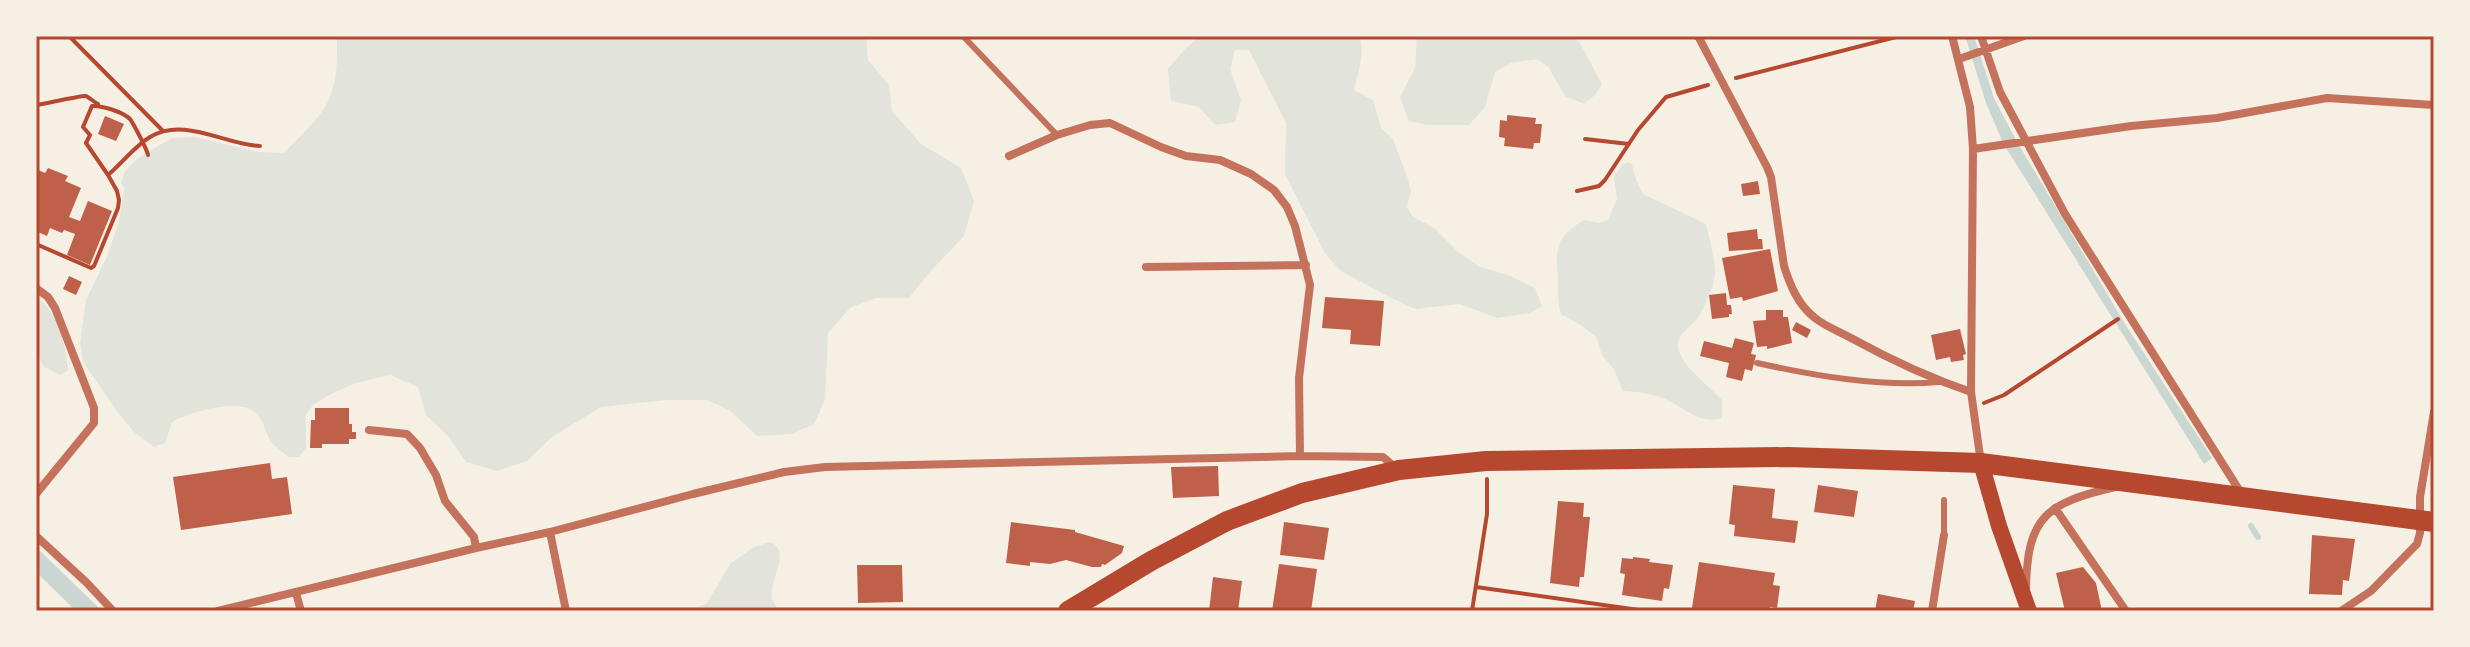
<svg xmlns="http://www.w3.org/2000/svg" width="2470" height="647" font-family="Montserrat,sans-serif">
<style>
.green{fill:#e2e4dc}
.water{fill:#c9d6d2}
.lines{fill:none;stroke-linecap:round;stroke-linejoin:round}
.stream{stroke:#c9d6d2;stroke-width:6}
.building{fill:#bf614a}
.path{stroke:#b5482f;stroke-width:4}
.service{stroke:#c5725c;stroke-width:6}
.minor{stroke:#c5725c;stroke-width:8}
.secondary{stroke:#b5482f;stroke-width:16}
.trunk{stroke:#b5482f;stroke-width:20}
.neatline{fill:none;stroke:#b5482f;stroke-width:3}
</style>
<rect width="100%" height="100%" fill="#f6efe4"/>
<path class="green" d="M337 36H866L868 60 889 85 892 111 921 144 961 168 974 201 964 236 929 273 909 298H876L850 308 828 333 825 400 814 424 791 434 757 436 729 410 707 400H666L601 407 552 437 527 461 497 471 466 462 449 437 426 415 418 387 390 375 356 383 331 394 313 405 306 414V448L299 457H288C282 451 275 447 270 440 265 432 263 419 256 413 240 397 189 412 172 422L165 443 154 447 134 432 116 410 83 362 80 343 86 300 107 257 119 222 124 188 121 182 125 171 138 158 172 138 195 137 258 152 284 153C298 138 322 117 329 99 338 79 337 57 337 36Z
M1200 36H1360C1365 52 1358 74 1354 90L1373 100 1381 128 1393 139 1408 179 1411 191 1407 206 1412 216 1434 228 1456 250 1478 266 1510 276 1535 288 1542 306 1530 313 1497 318 1459 304 1415 309 1385 295 1341 271 1326 255 1285 174 1286 123 1249 50H1235L1230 69 1241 100 1235 122 1215 125 1199 107 1171 101 1168 69 1185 49Z
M1417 36H1576L1602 84 1595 95 1584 104 1565 96 1549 68 1538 59 1511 63 1495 72 1485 107 1469 125H1427L1409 121 1400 97 1415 68Z
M1627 162 1632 164 1635 177 1643 194 1706 224C1708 232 1716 266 1715 273 1714 286 1705 308 1697 319 1688 330 1672 336 1680 354 1688 371 1709 386 1722 400V418C1702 427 1680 404 1662 398 1649 393 1637 392 1623 391L1614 369 1602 355 1596 337 1581 325 1561 314C1558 303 1558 293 1558 282 1556 250 1554 238 1584 220L1599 223 1608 220 1617 199 1614 177 1622 165Z
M36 296C57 312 66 344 68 370L60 375 44 367 36 351Z
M770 542C793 551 768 581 772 599 774 603 777 607 779 611H690L707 603 731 563 754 547Z"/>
<path class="water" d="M1965 36H1974L1994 98 2016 140 2125 324 2212 458 2204 464 2003 143 1986 103Z
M36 547 102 611H76L36 572Z"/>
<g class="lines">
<path class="stream" d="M2251 526 2258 537"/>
</g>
<path class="building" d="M1507 115 1536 118 1535 124H1542L1540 143H1534L1533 149 1504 146 1505 138 1499 137 1500 120 1507 121Z
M105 116 124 124 116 141 98 134Z
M48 168 68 176 65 181 81 188 69 217 80 221 88 201 112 211 90 265 67 255 75 234 64 230 62 233 50 228 47 236 36 231V169L45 173Z
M1758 181 1760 194 1743 196 1741 184Z
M1757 229 1758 239H1762L1763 249 1729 251 1727 233Z
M1770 249 1778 291 1743 301 1742 297 1730 299 1722 258Z
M69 276 82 282 76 295 63 289Z
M1726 293 1727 305H1731L1732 314H1729V317L1712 319 1709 295Z
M1325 297 1384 301 1380 346 1350 344 1351 330 1322 328Z
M1766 310H1783V317H1788L1792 343 1767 349V346L1757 347 1753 321 1766 320Z
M1796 322 1811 330 1807 338 1792 330Z
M1960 329 1966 354 1963 355 1964 360 1951 362 1950 357 1936 360 1931 335Z
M1735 338 1754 343 1751 354 1756 355 1752 371 1745 369 1742 381 1726 377 1729 363 1700 356 1704 341 1732 348Z
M315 408H349V424H352V432H356V439H349V444H322V448H310L311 420H315Z
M270 463 272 479 287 477 292 514 181 530 173 477Z
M1218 466 1219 496 1173 498 1171 467Z
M1733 485 1775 489 1772 518 1798 521 1795 543 1734 536 1735 525 1729 524Z
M1818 485 1858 491 1854 517 1814 512Z
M1558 501 1584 503 1583 517H1590L1584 577H1580L1579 587 1550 583Z
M1011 522 1075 530V532L1124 546 1122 553 1105 565 1102 564 1101 567H1092L1066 560 1050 564 1030 562V566L1006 563Z
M1284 522 1329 528 1324 560 1280 555Z
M2312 535 2355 539 2349 581 2343 580 2342 595 2309 594Z
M1633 557 1650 559 1649 562 1673 565 1669 589 1664 588 1662 601 1622 595 1625 574 1620 573 1622 558 1633 559Z
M1699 562 1775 573 1773 585 1780 586 1777 608 1770 607 1769 611H1713L1692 608Z
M1279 564 1317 569 1311 611H1272Z
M857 565H902L903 602 858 603Z
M2083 567 2096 583 2102 611H2065L2056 573Z
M1213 577 1242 581 1238 611H1209Z
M1878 594 1915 601 1913 611H1875Z"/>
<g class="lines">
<path class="path" d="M69 36 163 131
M36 37 37 36
M1736 78 1900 36
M36 105C44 104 82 95 86 96 90 98 94 102 98 104
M1585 139 1629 144
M108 175C122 163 135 146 150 137 184 116 225 145 260 146
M1577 191 1599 186 1605 180 1638 130 1666 97 1708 85
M36 244 91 268 94 266 118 208 119 200 117 191 108 175 86 143 90 135 83 127 92 106C101 105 123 112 130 119 133 123 147 149 148 155
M1984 403 2004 395 2118 319
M1476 587 1646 611
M1472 611 1487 514V479"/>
<path class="service" d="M963 36 1057 135
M1757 363C1816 376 1879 387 1939 382
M1944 500V535"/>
<path class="minor" d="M1698 36 1767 167 1771 177 1784 266C1790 285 1798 305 1815 318 1826 327 1841 332 1853 339 1891 360 1930 378 1971 392
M1952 36 1970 107 1973 149 1971 392 1981 463
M1981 36 2000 92 2065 214 2241 493
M1959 59 2024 36
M1973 149 2131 126 2217 118 2327 98 2434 105
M1009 156 1057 135 1090 125 1110 123 1161 147 1186 156 1220 160 1251 174 1274 190 1287 207 1295 226 1310 285 1299 378 1300 456
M1146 267 1306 265
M36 288 48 297 55 308 94 408V423L36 494
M369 430 407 434 420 448 436 475 445 501 474 537 476 548
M2055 508 2126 611
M550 532 566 611
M36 536 87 583 113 611
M2026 589C2027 516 2047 503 2115 487
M296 593 301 611
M218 611 476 548 550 532 693 494 784 472 825 467 1300 456 1383 457 1395 467
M1932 611 1944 535
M2341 611 2371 591 2417 544 2420 533V497L2434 412"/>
<path class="secondary" d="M1981 463 1999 526 2029 611"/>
<path class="trunk" d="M1068 611 1151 561 1227 521 1302 493 1399 470 1486 461 1788 457 1981 463 2434 522"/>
</g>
<rect width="2470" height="647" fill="none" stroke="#f6efe4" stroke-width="76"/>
<rect x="38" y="38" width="2394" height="571" class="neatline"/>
</svg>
